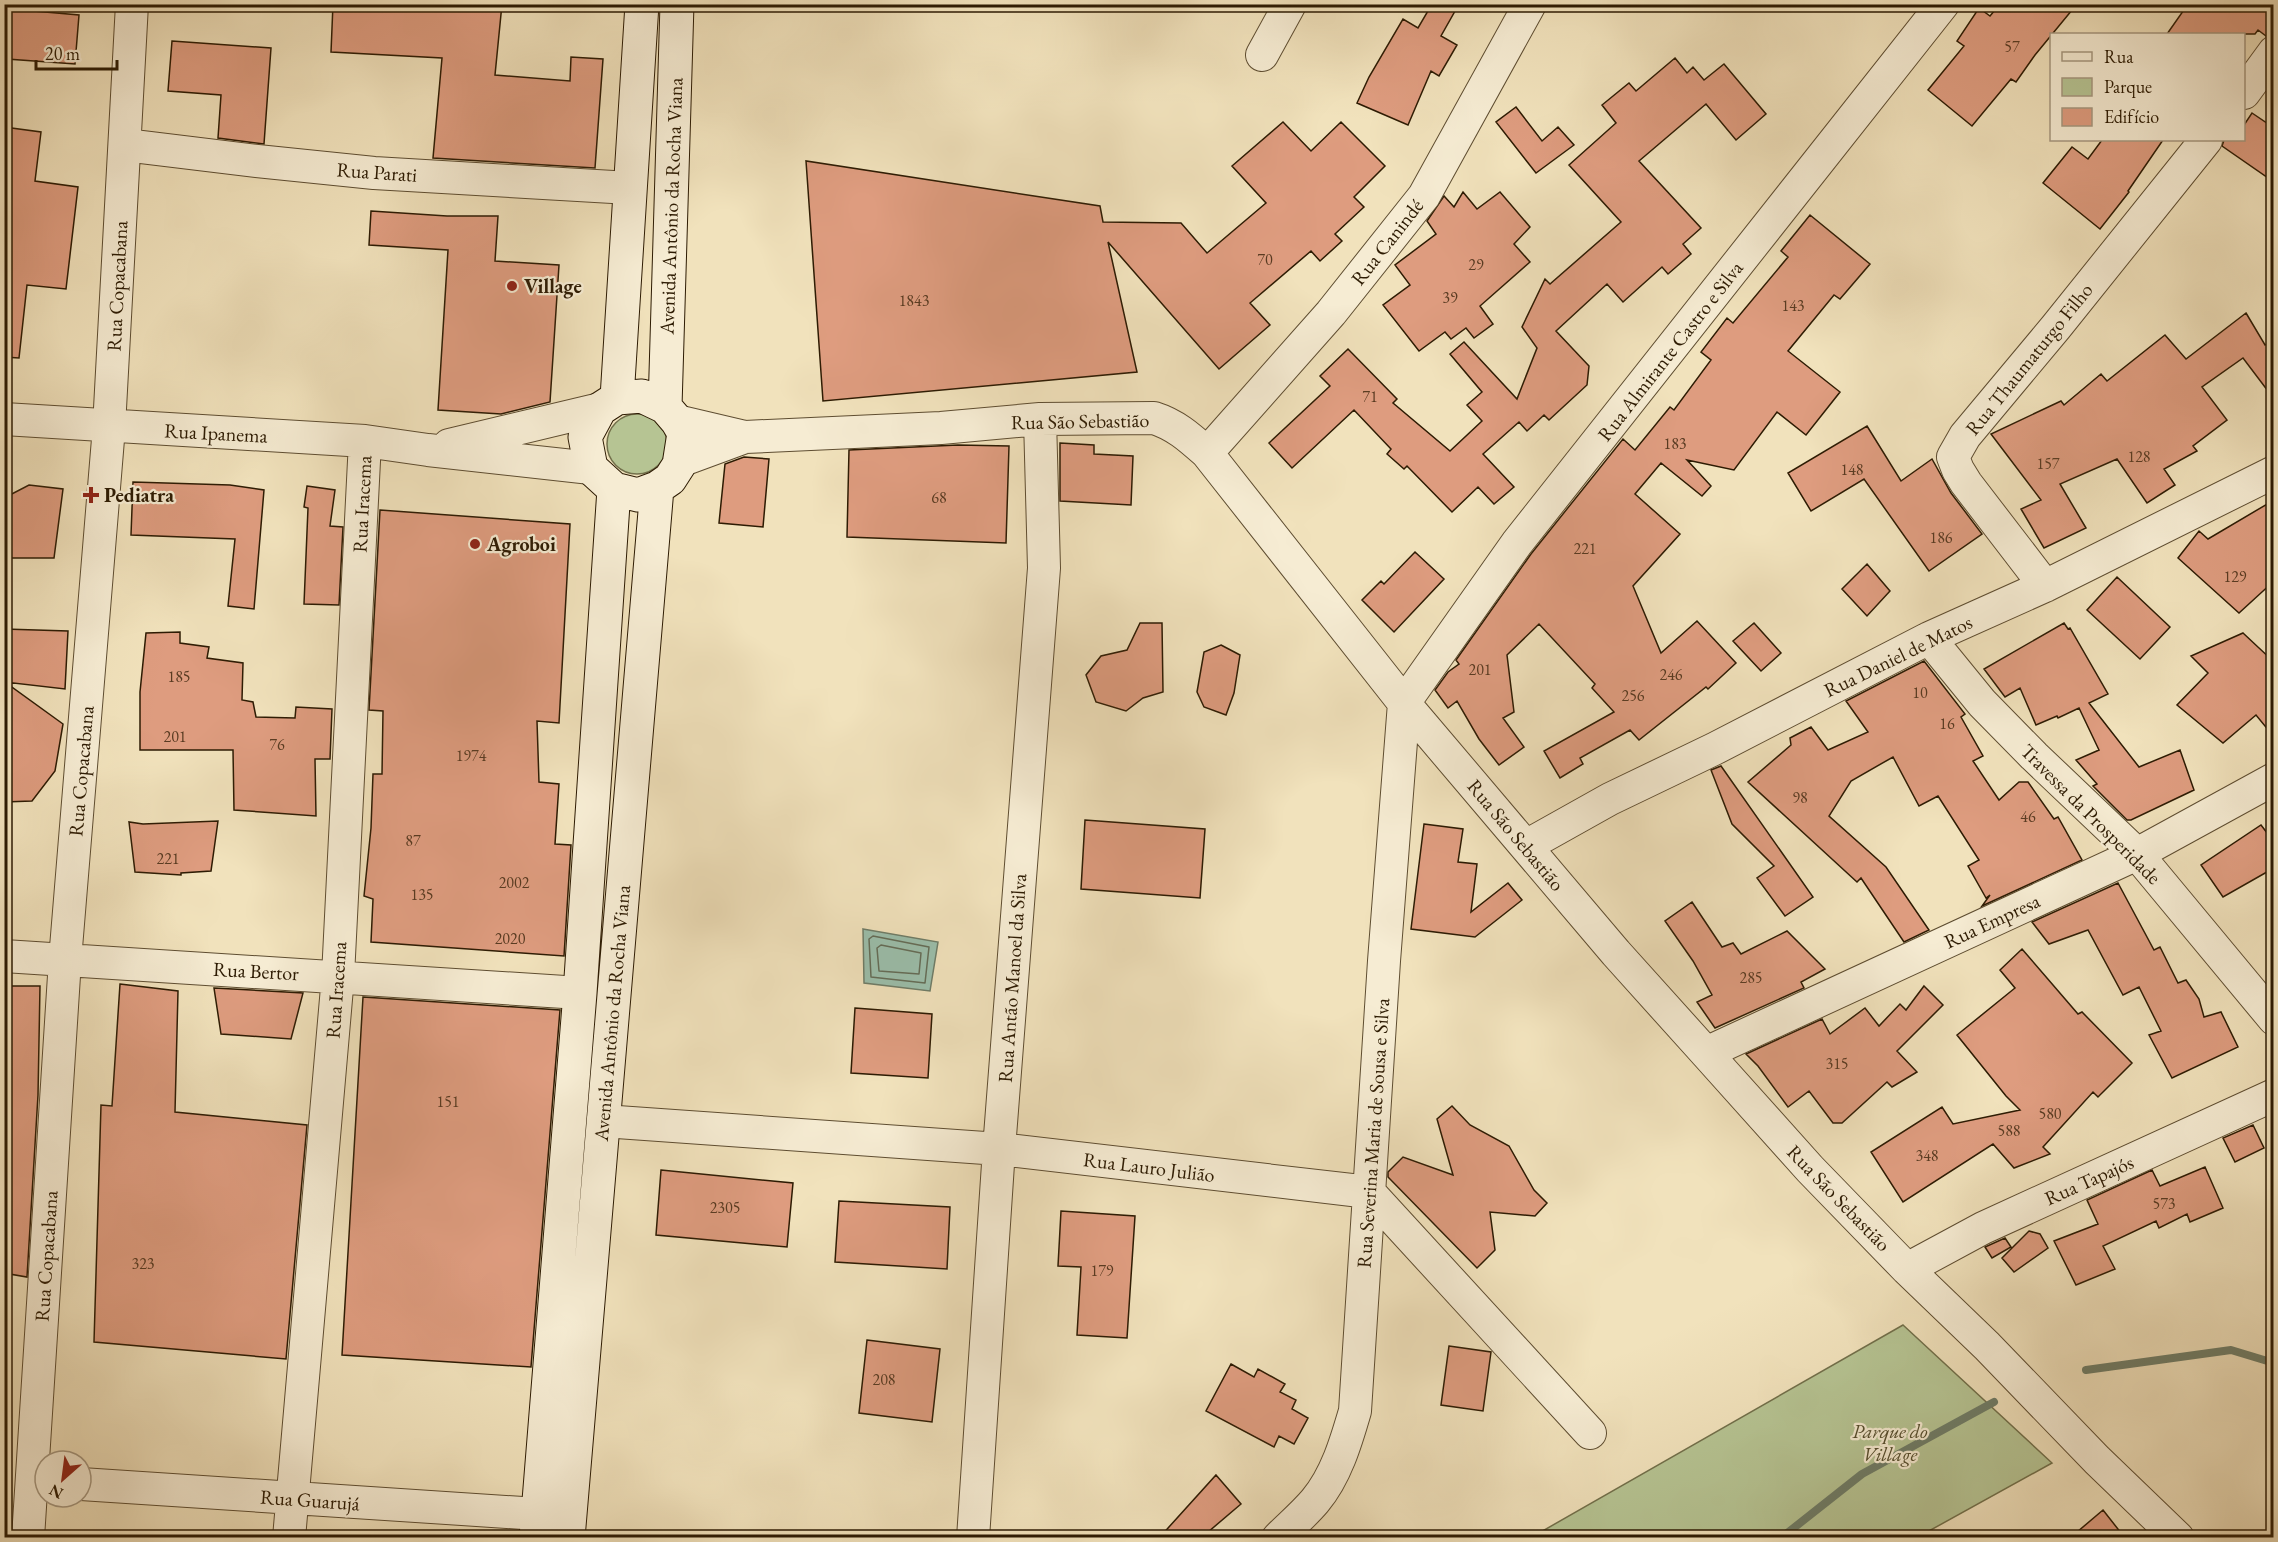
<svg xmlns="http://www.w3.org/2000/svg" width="2278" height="1542" font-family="'EB Garamond',serif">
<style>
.green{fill:#b6c493;stroke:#72704b;stroke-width:1.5}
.water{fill:#9bbfac;stroke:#6f7d68;stroke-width:1.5}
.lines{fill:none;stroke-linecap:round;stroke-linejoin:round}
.shore{stroke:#646d58;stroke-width:1.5}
.stream{stroke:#6f7d68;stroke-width:8}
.building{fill:#de9c7f;stroke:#2d1b03;stroke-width:1.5}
.street-casing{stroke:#5e4d31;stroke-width:34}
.secondary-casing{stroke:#2d1b03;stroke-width:35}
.street{stroke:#f6ecd3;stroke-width:32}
.secondary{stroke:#f6ecd3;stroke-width:33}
.poi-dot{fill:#8f2418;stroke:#f6ecd3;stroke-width:2}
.labels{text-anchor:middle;stroke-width:4.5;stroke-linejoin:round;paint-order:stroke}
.number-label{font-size:16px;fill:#593b22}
.street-label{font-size:20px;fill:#2d1b03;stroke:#f6ecd3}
.poi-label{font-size:20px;font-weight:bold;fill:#2d1b03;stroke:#f6ecd3;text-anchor:start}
.park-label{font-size:20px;font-style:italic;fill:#564e2e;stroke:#f6ecd3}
</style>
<rect width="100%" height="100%" fill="#f1e2bc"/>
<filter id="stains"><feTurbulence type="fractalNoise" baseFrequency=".00333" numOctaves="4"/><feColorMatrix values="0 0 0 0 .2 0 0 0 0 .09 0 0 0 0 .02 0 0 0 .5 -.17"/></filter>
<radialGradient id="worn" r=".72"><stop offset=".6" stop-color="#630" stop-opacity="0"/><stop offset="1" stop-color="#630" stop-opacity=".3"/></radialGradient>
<path class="green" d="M607 444a30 30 0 1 1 60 0a30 30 0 1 1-60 0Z
M1903 1325 2052 1463 1918 1537H1532Z"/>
<path class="water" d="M863 929 938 942 930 991 864 983Z"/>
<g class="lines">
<path class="shore" d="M873 936 929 947 925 983 871 977 869 939Z
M881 945 921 953 919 974 879 971 877 948Z"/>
<path class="stream" d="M2086 1370 2231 1350 2274 1363
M1781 1538 1862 1474 1994 1402"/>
</g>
<path class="building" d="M333 4H502L495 75 570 81 571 57 603 59 595 168 433 158 442 58 331 52Z
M1432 4H1459L1441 36 1457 45 1439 76 1431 71 1408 125 1357 103 1369 77 1403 19 1418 28Z
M2000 4H2077L2035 55 2016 82 2011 79 1972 126 1928 90 1964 46 1957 41 1979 8 1990 16Z
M2188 4H2274V34L2266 36 2258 30 2255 34H2167Z
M11 9 79 15 75 64 7 59Z
M172 41 271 48 264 144 218 138 221 95 168 91Z
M1675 58 1687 73 1693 67 1704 80 1724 64 1766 114 1736 140 1706 104 1639 161 1701 228 1683 244 1691 254 1668 274 1662 267 1623 302 1607 284 1556 331 1589 366 1587 385 1549 420 1544 415 1527 431 1519 422 1483 454 1514 487 1494 504 1478 487 1452 512 1407 466 1404 469 1387 454 1391 449 1354 410 1292 468 1269 443 1330 386 1320 376 1348 349 1397 399 1393 403 1450 451 1482 421 1467 405 1482 392 1450 354 1464 342 1517 399 1537 348 1522 327 1545 279 1550 284 1621 222 1569 165 1616 123 1602 105 1629 83 1636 91Z
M1516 107 1542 141 1558 127 1574 145 1536 173 1496 122Z
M2252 113 2274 128V182L2222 146 2224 140H2244V125Z
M1283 122 1311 151 1341 122 1385 166 1354 197 1364 207 1335 234 1342 241 1320 261 1311 251 1250 303 1270 325 1219 369 1108 242 1137 372 823 401 806 161 1100 206 1103 222 1181 223 1207 253 1266 203 1232 166Z
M4 127 41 132 35 181 78 187 66 289 27 285 19 358 4 357Z
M2102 140H2163L2128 191 2129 192 2100 229 2043 183 2072 147 2088 159Z
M1463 192 1477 209 1500 192 1530 227 1514 244 1530 262 1480 306 1493 324 1474 338 1466 328 1451 339 1445 332 1419 351 1383 305 1410 285 1395 265 1436 234 1427 221 1444 196 1454 207Z
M371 211 447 216H498L495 261 559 265 550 402 501 414 438 410 448 250 369 245Z
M1810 215 1870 264 1840 299 1834 295 1788 351 1840 392 1806 435 1777 412 1734 470 1687 460 1711 486 1702 496 1661 463 1635 494 1680 534 1633 586 1661 653 1697 621 1736 663 1708 689 1706 687 1639 740 1630 730 1580 758 1583 764 1560 778 1544 751 1614 712 1592 688 1595 684 1539 624 1507 655 1514 712 1503 718 1524 747 1499 765 1479 739 1457 701 1448 708 1435 690 1448 672 1459 664 1456 660 1531 554 1623 439 1635 450 1670 407 1674 410 1711 360 1701 352 1727 318 1733 323 1788 257 1781 251Z
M2246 313 2265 345 2274 339V399L2243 358 2202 387 2227 420 2193 446 2197 451 2164 469 2175 485 2147 503 2117 459 2060 484 2086 528 2044 548 2021 509 2041 500 1991 434 2061 401 2064 405 2101 374 2107 381 2165 335 2186 359Z
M1867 426 1901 481 1932 459 1951 493 1982 534 1929 571 1864 479 1811 511 1788 473Z
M1060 443 1094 445V454L1133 456 1131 505 1060 501Z
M958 445 1009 446 1006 543 847 537 849 450Z
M744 457 769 459 763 527 719 523 725 464Z
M133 482 230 485 264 490 254 609 228 606 235 539 131 535Z
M29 485 63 489 54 558H4V498Z
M307 486 335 490 330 526 343 527 339 605 304 604 308 508 304 507Z
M2274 500V581L2239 613 2178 558 2199 531 2208 539Z
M380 510 570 524 559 723 537 721 539 782 559 784 555 844 571 845 564 956 371 942 373 899 364 896 371 828 373 774H382L383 711 369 710Z
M1415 552 1444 579 1394 632 1362 600 1381 581 1384 584Z
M1867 564 1890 591 1867 616 1842 589Z
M2117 577 2170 627 2140 659 2087 610Z
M1140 623H1162L1163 692 1143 698 1126 711 1096 702 1086 675 1101 656 1127 650Z
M1754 623 1781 653 1761 671 1733 641Z
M2064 623 2068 629 2070 628 2108 694 2089 703 2139 767 2180 750 2194 790 2131 820H2127L2093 786 2097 784 2076 760 2099 750 2079 708 2058 718 2057 716 2036 725 2020 688 2005 697 1984 669Z
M4 629 68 631 65 689 5 682 63 724 55 771 32 801 4 802Z
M180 632V643L209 647 207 658 243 663 242 700 253 702 256 717 295 718 296 707 332 709 330 759H315L316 816 234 810 233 750H140V692L146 633Z
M2243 633 2274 662V737L2256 715 2223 743 2177 705 2208 673 2191 656Z
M1221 645 1240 655 1234 693 1226 715 1204 707 1197 692 1204 652Z
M1924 661 1965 714 1961 717 1983 756 1973 761 1999 800 2019 782H2028L2054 819 2058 817 2082 860 1982 906 1990 895 1986 898 1968 866 1979 860 1938 796 1919 806 1893 757 1851 781 1829 816 1886 867 1929 930 1904 942 1861 878 1857 882 1748 782 1791 745 1790 738 1811 727 1828 750 1868 732 1846 701Z
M1721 766 1813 897 1785 916 1757 878 1774 866 1732 824 1711 770Z
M1085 820 1205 829 1200 898 1081 889Z
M218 821 211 871 181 873V875L135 872 129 822 143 824Z
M1424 824 1463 829 1458 862 1477 864 1471 912 1508 883 1522 900 1475 937 1411 929Z
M2261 825 2274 842V868L2223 897 2201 865Z
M2118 883 2154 950 2160 947 2178 983 2186 980 2199 999 2204 1017 2221 1012 2238 1047 2172 1078 2149 1035 2161 1031 2139 987 2123 995 2088 930 2049 944 2032 922Z
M1692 902 1722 947 1733 943 1741 954 1787 931 1825 969 1801 982 1804 988 1715 1028 1697 1002 1712 995 1693 961 1665 921Z
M2022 949 2078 1014 2082 1012 2132 1063 2098 1097 2093 1092 2043 1147 2050 1154 2014 1168 1993 1144 1903 1202 1871 1152 1942 1107 1953 1124 2020 1110 2006 1096 1957 1035 2015 988 2000 970Z
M120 984 178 991 175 1112 307 1125 286 1359 94 1342 101 1105 112 1106Z
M4 986H40L38 1095 27 1277 4 1273Z
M1924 986 1943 1005 1897 1051 1917 1072 1892 1087 1887 1082 1842 1123H1833L1809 1091 1788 1107 1758 1066 1746 1054 1822 1019 1830 1034 1865 1008 1879 1026 1900 1004 1906 1010Z
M214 988 303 993 291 1039 221 1034Z
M363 997 560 1010 531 1367 342 1355Z
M855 1008 932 1014 928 1078 851 1073Z
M1452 1106 1470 1125 1509 1146 1534 1190 1547 1203 1535 1216 1490 1212 1495 1250 1477 1268 1388 1177V1172L1403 1157 1453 1175 1437 1119Z
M2253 1125 2264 1148 2235 1162 2223 1138Z
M2205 1167 2223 1208 2190 1222 2187 1214 2159 1228 2156 1221 2103 1246 2115 1269 2076 1285 2054 1241 2098 1224 2087 1200 2152 1170 2160 1186Z
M661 1170 793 1183 787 1247 656 1235Z
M839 1201 950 1207 947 1269 835 1262Z
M1061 1211 1135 1216 1127 1338 1077 1335 1081 1267 1058 1266Z
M2029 1231 2040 1234 2048 1248 2014 1272 2002 1258Z
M2005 1238 2011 1247 1992 1258 1985 1247Z
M867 1340 940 1349 932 1422 859 1413Z
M1449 1346 1491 1352 1483 1411 1441 1405Z
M1231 1364 1254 1377 1258 1369 1285 1384 1280 1392 1296 1400 1292 1409 1308 1418 1294 1444 1279 1436 1274 1447 1206 1411Z
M1216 1475 1241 1504 1201 1538H1159Z
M2103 1510 2125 1538H2070Z"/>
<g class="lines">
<g class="street-casing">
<path id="street" d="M1262 55 1290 4
M2244 93 2274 52
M125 145 257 161 374 173 630 188
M4 419 365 441 428 450 591 468
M677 421 745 437 941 428 1040 419 1154 418C1176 425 1190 438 1207 453L1404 703 1616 953 1706 1053 1810 1169 1907 1269 1987 1346 2097 1460 2178 1538
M449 445 600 409
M1207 453 1331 313 1424 196 1530 4
M680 461 745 437
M2045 586 1966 483 1958 470 1953 457 1965 436 2056 327 2206 140
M1929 638 1982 703 2034 756 2137 854 2274 1019
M1526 846 1610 799 1714 749 1929 638 2045 586 2274 472
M4 956 580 993
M1706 1053 2137 854 2274 779
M603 1121 999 1149 1369 1192 1590 1433
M1907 1269 1983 1228 2274 1095
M81 1484 538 1514
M28 1538 65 960 109 427 132 4
M289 1538 338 976 365 441
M973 1538 999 1149 1044 568 1040 419
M1278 1538C1290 1526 1304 1514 1315 1501 1336 1476 1346 1442 1355 1411L1384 961 1404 703 1517 543 1943 4"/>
</g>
<g class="secondary-casing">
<path id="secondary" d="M642 396 665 407 677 421 684 433 679 465 670 479 657 488 638 495 614 489 591 468 585 437 600 409 617 398Z
M617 398 642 4
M665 407 677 4
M536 1538 580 993 614 489
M568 1538 657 488"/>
</g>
<use href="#street" class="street"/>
<use href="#secondary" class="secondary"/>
</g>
<g class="poi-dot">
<circle cx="512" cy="286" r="6"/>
<path d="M88 486h6v6h6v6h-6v6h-6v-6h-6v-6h6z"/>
<circle cx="475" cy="544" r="6"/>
</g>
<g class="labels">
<g class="number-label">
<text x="2012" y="52">57</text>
<text x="1265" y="265">70</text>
<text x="1476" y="270">29</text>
<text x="1450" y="303">39</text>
<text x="914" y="306">1843</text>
<text x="1793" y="311">143</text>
<text x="1370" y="402">71</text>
<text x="1675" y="449">183</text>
<text x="2139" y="462">128</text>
<text x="2048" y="469">157</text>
<text x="1852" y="475">148</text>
<text x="939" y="503">68</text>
<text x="1941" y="543">186</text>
<text x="1585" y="554">221</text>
<text x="2235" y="582">129</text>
<text x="1480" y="675">201</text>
<text x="1671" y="680">246</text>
<text x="179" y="682">185</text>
<text x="1920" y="698">10</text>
<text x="1633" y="701">256</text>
<text x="1947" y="729">16</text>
<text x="175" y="742">201</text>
<text x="277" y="750">76</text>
<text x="471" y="761">1974</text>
<text x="1800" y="803">98</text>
<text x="2028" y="822">46</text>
<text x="413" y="846">87</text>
<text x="168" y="864">221</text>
<text x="514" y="888">2002</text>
<text x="422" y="900">135</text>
<text x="510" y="944">2020</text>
<text x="1751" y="983">285</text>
<text x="1837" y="1069">315</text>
<text x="448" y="1107">151</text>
<text x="2050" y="1119">580</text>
<text x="2009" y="1136">588</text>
<text x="1927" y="1161">348</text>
<text x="2164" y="1209">573</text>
<text x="725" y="1213">2305</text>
<text x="143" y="1269">323</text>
<text x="1102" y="1276">179</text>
<text x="884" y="1385">208</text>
</g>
<g class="street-label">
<text transform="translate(377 172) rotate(4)" y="7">Rua Parati</text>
<text transform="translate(671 206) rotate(-88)" y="7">Avenida Antônio da Rocha Viana</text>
<text transform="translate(1387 242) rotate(-52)" y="7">Rua Canindé</text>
<text transform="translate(117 286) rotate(-87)" y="7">Rua Copacabana</text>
<text transform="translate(1670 351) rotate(-52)" y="7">Rua Almirante Castro e Silva</text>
<text transform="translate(2029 359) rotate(-51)" y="7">Rua Thaumaturgo Filho</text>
<text transform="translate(1080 421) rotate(-1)" y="7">Rua São Sebastião</text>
<text transform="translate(216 433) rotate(3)" y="7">Rua Ipanema</text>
<text transform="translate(362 504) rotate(-87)" y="7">Rua Iracema</text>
<text transform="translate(1898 656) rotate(-26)" y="7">Rua Daniel de Matos</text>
<text transform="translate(81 771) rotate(-85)" y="7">Rua Copacabana</text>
<text transform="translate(2091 814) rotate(45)" y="7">Travessa da Prosperidade</text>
<text transform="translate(1516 835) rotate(50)" y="7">Rua São Sebastião</text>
<text transform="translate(1992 921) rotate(-25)" y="7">Rua Empresa</text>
<text transform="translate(256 971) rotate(3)" y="7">Rua Bertor</text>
<text transform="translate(1012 978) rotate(-86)" y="7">Rua Antão Manoel da Silva</text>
<text transform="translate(336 990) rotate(-86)" y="7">Rua Iracema</text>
<text transform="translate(612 1013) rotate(-85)" y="7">Avenida Antônio da Rocha Viana</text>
<text transform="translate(1373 1133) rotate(-86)" y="7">Rua Severina Maria de Sousa e Silva</text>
<text transform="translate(1149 1167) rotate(7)" y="7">Rua Lauro Julião</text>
<text transform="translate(2089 1180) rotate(-24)" y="7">Rua Tapajós</text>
<text transform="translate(1839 1198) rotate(46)" y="7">Rua São Sebastião</text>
<text transform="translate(46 1256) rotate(-86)" y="7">Rua Copacabana</text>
<text transform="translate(310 1500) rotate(4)" y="7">Rua Guarujá</text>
</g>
<g class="poi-label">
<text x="524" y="293">Village</text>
<text x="104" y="502">Pediatra</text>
<text x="487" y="551">Agroboi</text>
</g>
<g class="park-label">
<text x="1890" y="1438">Parque do<tspan x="1890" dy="23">Village</tspan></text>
</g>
</g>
<rect width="2278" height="1542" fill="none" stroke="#f1e2bc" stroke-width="24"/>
<rect x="6" y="6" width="2266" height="1530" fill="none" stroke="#2d1b03" stroke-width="3"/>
<rect x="12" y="12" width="2254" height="1518" fill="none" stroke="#2d1b03" stroke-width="1.5"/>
<rect x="2050" y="33" width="195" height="108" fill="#f6ecd3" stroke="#a69880" stroke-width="1.5"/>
<rect x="2062" y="52" width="30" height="9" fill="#f6ecd3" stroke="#a69880" stroke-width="1.5"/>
<text x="2104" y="63" font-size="18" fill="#2d1b03">Rua</text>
<rect x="2062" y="78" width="30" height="18" fill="#b6c493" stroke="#a69880" stroke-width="1.5"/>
<text x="2104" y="93" font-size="18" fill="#2d1b03">Parque</text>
<rect x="2062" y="108" width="30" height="18" fill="#de9c7f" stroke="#a69880" stroke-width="1.5"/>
<text x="2104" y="123" font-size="18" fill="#2d1b03">Edifício</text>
<g transform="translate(63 1479) rotate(208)"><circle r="28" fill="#f6ecd3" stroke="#a69880" stroke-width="1.5"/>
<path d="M0-4.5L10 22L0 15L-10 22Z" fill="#8f2418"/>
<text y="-9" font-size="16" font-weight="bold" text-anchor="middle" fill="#2d1b03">N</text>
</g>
<path d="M36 60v9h81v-9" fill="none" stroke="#2d1b03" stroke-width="3"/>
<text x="45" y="60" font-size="18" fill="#2d1b03" stroke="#f6ecd3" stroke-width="4.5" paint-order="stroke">20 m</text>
<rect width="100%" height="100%" filter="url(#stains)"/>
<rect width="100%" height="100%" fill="url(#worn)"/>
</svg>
